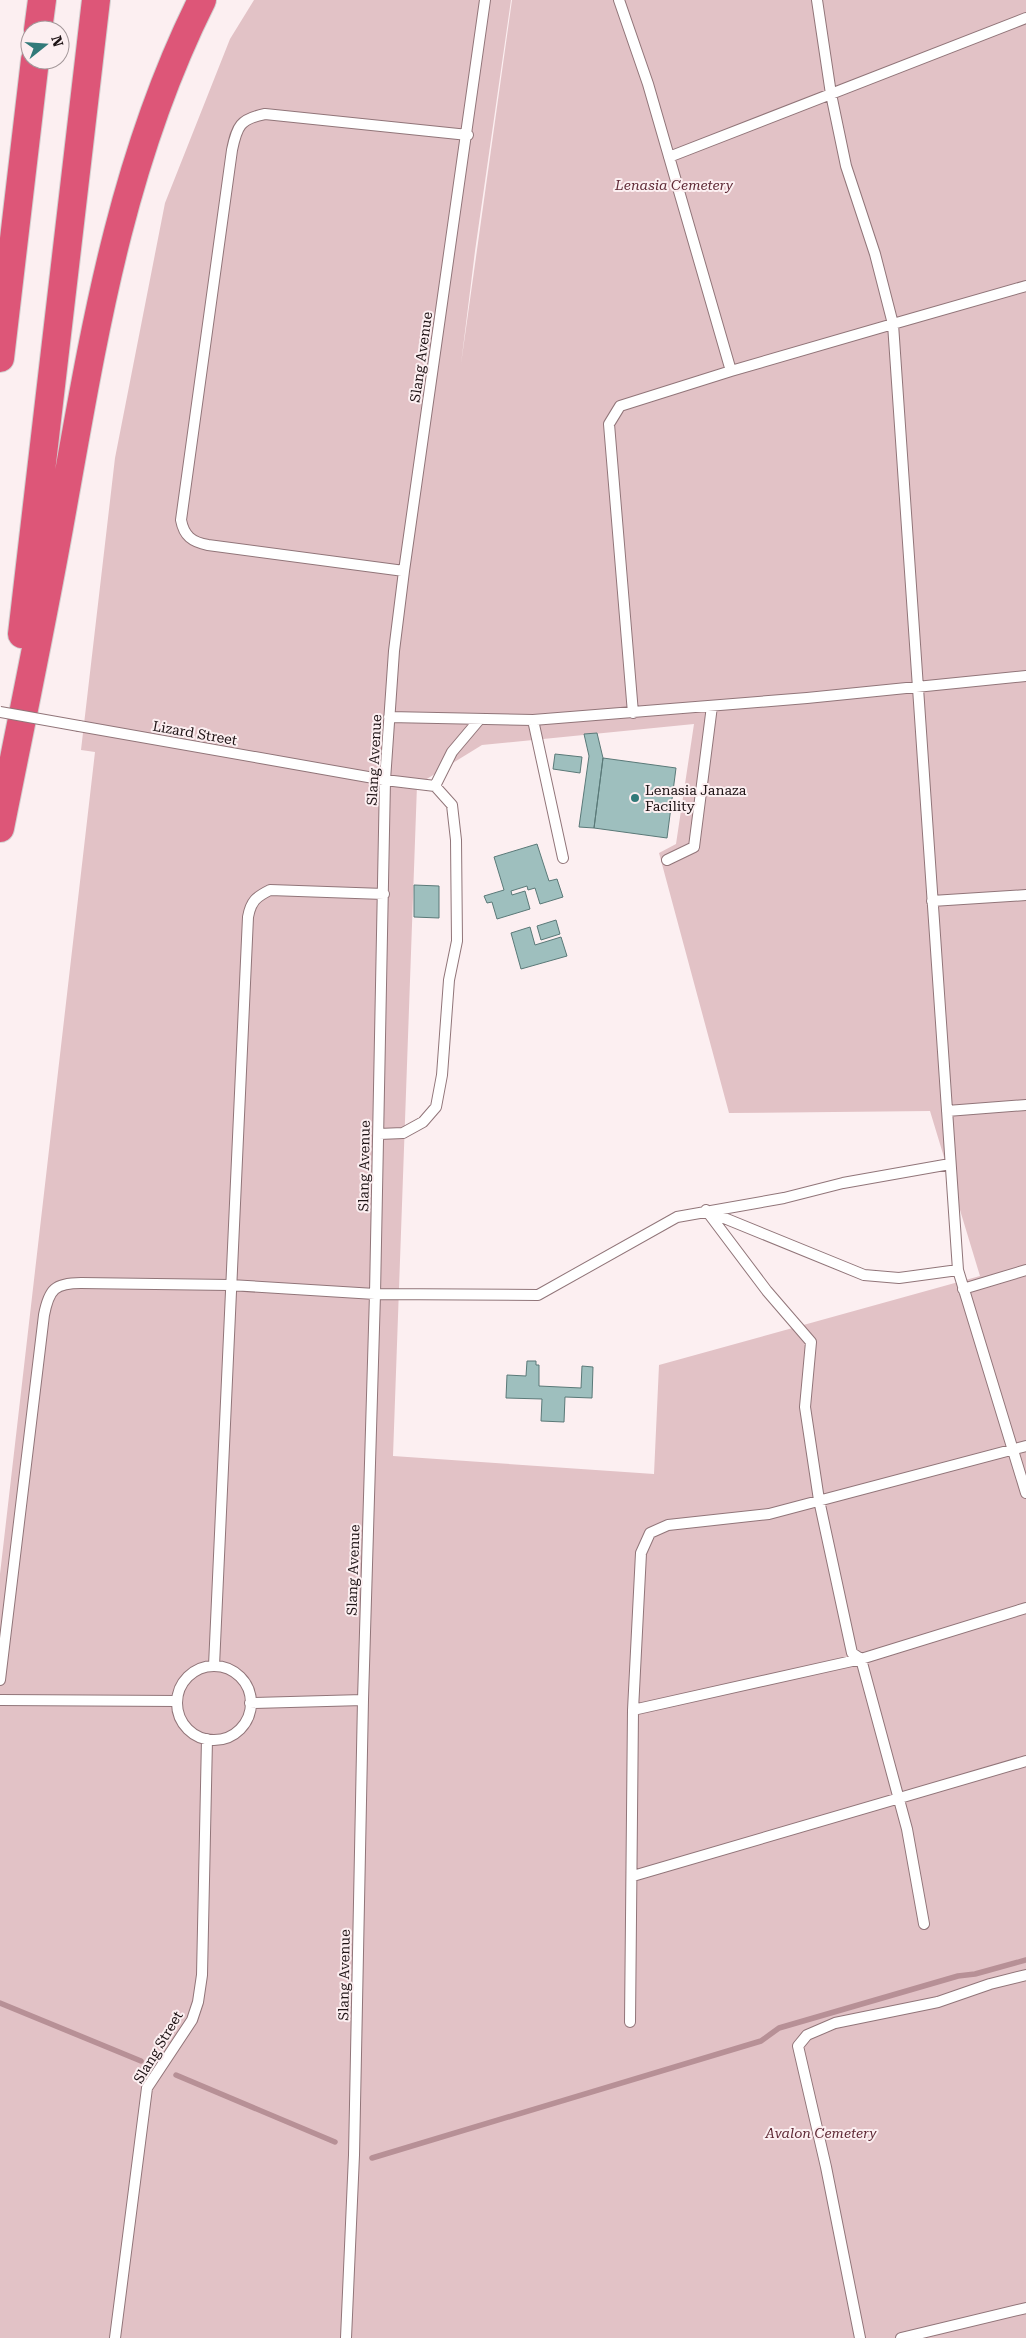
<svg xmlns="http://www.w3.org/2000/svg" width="1026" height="2338" font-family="'Roboto Serif',serif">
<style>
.green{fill:#e2c2c6;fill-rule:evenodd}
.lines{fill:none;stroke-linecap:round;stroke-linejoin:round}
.stream{stroke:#b79096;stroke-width:5.5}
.building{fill:#9ebfbe;stroke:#5a7978}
.lane-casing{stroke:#917579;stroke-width:12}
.highway-casing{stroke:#d2d0d0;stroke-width:30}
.lane{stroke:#fff;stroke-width:10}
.highway{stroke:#dd5678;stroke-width:28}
.lane-bridge-casing{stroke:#917579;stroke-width:12;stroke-linecap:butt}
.lane-bridge{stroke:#fff;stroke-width:10}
.poi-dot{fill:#317a79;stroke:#fceff1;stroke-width:2}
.labels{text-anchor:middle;stroke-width:4;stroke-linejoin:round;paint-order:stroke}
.park-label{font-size:14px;font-style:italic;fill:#5f2a36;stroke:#fceff1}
.street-label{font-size:14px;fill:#1e1315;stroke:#fceff1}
.poi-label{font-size:14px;fill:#1e1315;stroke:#fceff1;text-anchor:start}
</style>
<rect width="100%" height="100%" fill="#fceff1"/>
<path class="green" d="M254 0H511L475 251 461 364 512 0H1026V2338H0V1574L95 752 81 750 115 458 165 203 230 39ZM694 724 676 844 659 853 729 1113 930 1111 980 1276 659 1365 654 1474 393 1456 417 785 482 745Z"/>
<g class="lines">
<path class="stream" d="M0 2003 141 2061
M176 2075 335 2142
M372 2158 761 2041 779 2028 958 1976 975 1974 1026 1960"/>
</g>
<path class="building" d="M597 733 603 758 594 828 579 827 589 756 584 734Z
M555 754 582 757 580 773 553 769Z
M603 758 676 768 667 838 594 828Z
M537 844 549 881 557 879 563 897 540 904 535 888 528 890 527 886 511 891 512 895 525 891 530 909 497 919 492 902 487 903 484 896 504 890 494 857Z
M414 885 439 886V918L414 917Z
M556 920 560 934 541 940 537 926Z
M530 927 535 945 561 937 567 956 521 969 511 933Z
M527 1361H536V1365H539V1386L581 1388 582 1366 593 1367 592 1398 565 1397 564 1422 541 1421 542 1399 506 1398 507 1375 526 1376Z"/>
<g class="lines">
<g class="lane-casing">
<path id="lane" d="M619 0 648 84 731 371
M669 157 1026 18
M1026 286 893 324 958 1270 1026 1493
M404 571 208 545C192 542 184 536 181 520L232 150C237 126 240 119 265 114L468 135
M633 713 609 424 620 406 731 371 893 324 875 254 846 166 831 94 817 0
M389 717 533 720 807 698 1026 676
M533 720 563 858
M79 726 385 780 435 786 452 805 456 840 457 941 449 980 442 1075 436 1107 423 1122 403 1133 379 1134
M435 786 452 752 479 720
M667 860 694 847 712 706
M932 901 1026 895
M947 1111 1026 1105
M706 1210 767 1291 811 1342 805 1407 819 1500 852 1653 861 1659 907 1829 924 1924
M707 1211 864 1275 899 1278 958 1270
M963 1289 1026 1270
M214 1666 248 917C251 901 256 897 270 890L384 894
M177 1703a37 37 0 1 1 74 0a37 37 0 1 1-74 0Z
M0 1680 44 1315C49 1289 55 1283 81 1283L230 1285 375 1294 538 1295 677 1217 784 1198 843 1183 950 1164
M0 1700 177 1701
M250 1703 363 1700
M633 1710 861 1659 1026 1608
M633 1876 1026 1761
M630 2022 633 1710 641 1553 650 1533 668 1525 769 1514 1026 1446
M115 2338 147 2088 192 2020 198 2002 202 1975 207 1739
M346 2338 354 2155 363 1700 375 1294 385 780 394 651 404 571 485 0
M860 2338 826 2167 798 2046 807 2035 835 2023 938 2002 990 1984 1026 1975
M901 2338 1026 2308"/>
</g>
<g class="highway-casing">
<path id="highway" d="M38 30 42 0
M0 358 35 60
M22 634 96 0
M0 828C20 728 41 628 59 528 92 346 118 168 202 0"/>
</g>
<use href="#lane" class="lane"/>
<use href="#highway" class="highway"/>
<g class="lane-bridge-casing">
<path id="lane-bridge" d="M0 712 79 726"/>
</g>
<use href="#lane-bridge" class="lane-bridge"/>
</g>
<circle class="poi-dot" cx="635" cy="798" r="5"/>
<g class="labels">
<g class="park-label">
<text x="674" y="190">Lenasia Cemetery</text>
<text x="821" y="2138">Avalon Cemetery</text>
</g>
<g class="street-label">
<text transform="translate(421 357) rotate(-82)" y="5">Slang Avenue</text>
<text transform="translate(195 733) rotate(10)" y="5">Lizard Street</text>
<text transform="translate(374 760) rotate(-87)" y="5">Slang Avenue</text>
<text transform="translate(364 1166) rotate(-89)" y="5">Slang Avenue</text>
<text transform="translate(353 1570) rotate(-88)" y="5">Slang Avenue</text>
<text transform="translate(344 1975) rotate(-89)" y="5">Slang Avenue</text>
<text transform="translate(158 2047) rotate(-59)" y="5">Slang Street</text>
</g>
<g class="poi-label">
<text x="645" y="795">Lenasia Janaza<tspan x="645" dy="16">Facility</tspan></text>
</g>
</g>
<g transform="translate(45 45) rotate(73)"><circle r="24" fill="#fceff1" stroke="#a39799"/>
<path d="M0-4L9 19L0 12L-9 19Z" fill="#317a79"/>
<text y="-8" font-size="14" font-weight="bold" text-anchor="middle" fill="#1e1315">N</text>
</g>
</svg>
